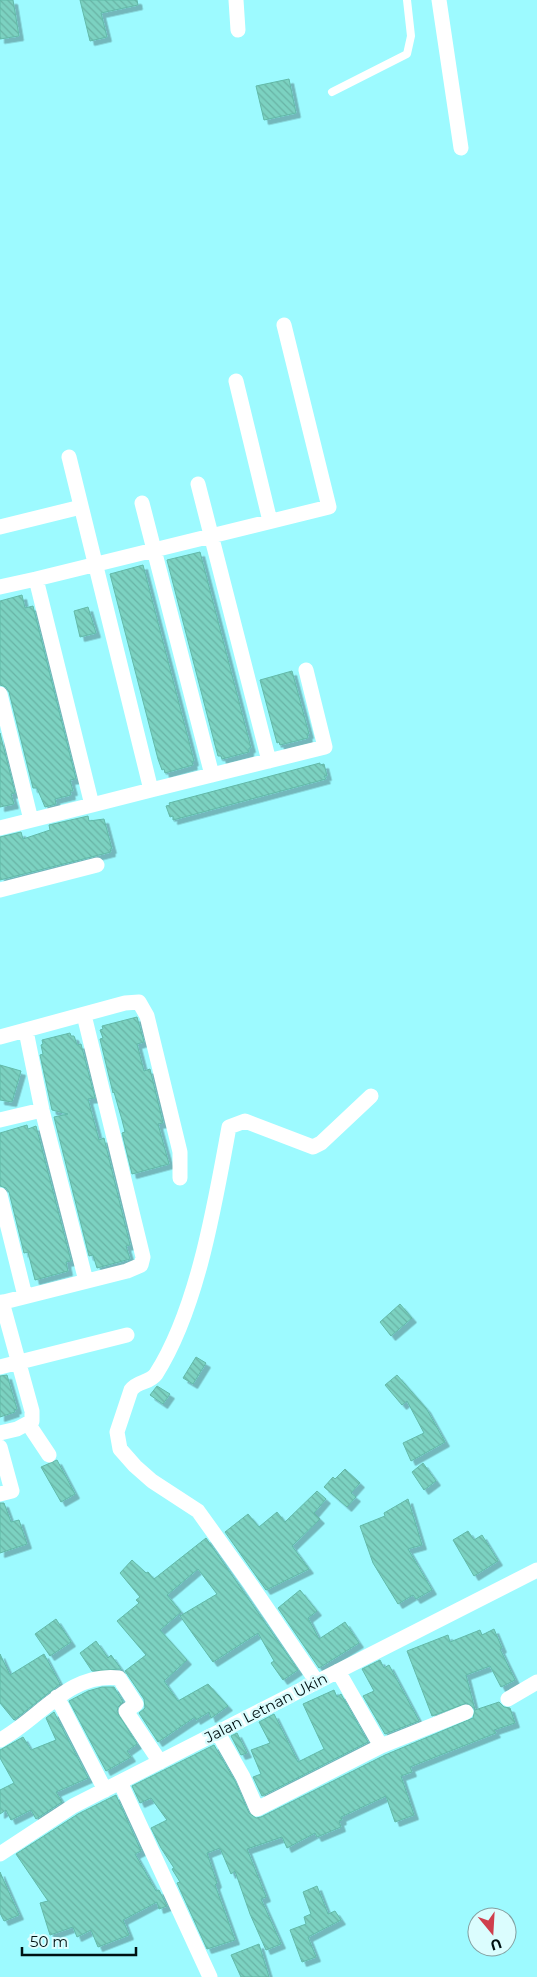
<svg xmlns="http://www.w3.org/2000/svg" width="537" height="1977" font-family="Montserrat,sans-serif">
<style>
.building{fill:url(#building-back-hatch);stroke:#62b9a8;filter:url(#shadow)}
.lines{fill:none;stroke-linecap:round;stroke-linejoin:round}
.service{stroke:#fff;stroke-width:8}
.minor{stroke:#fff;stroke-width:15}
.labels{text-anchor:middle;stroke-width:5;stroke-linejoin:round;paint-order:stroke}
.street-label{font-size:15px;fill:#001112;stroke:#dbfdfe}
</style>
<defs>
<pattern id="building-back-hatch" width="6" height="6" patternUnits="userSpaceOnUse" patternTransform="scale(1.25)"><rect width="6" height="6" fill="#7bd2c1"/><path d="M-1 5l2 2M0 0l6 6M5-1l2 2" fill="none" stroke="#69b3a5"/></pattern>
<filter id="shadow"><feDropShadow dx="4.5" dy="4.5" stdDeviation="0" flood-color="#0004"/></filter>
</defs>
<rect width="100%" height="100%" fill="#9dfaff"/>
<path class="building" d="M0 0H13L19 36 0 39Z
M80 0H137L138 5 101 13 107 37 90 41Z
M289 79 296 113 264 120 256 86Z
M200 552 251 748H249V752L222 759 221 756H218L215 745 167 560Z
M143 565 194 761 192 762 193 765 165 773 164 769 162 770 158 759 110 574Z
M22 595 25 608 33 606 76 779 70 780 73 791H70L71 795 55 799 56 804 45 807 37 788H33L9 692 6 687 0 685V601Z
M88 607 96 633 80 637 74 611Z
M292 671 309 734H307L308 738 280 745 279 742 277 743 260 680Z
M0 733 15 793 11 794 14 804 0 807Z
M320 763V765L324 764 327 776H324L326 779 173 820V816L170 817 166 806 170 805 169 803Z
M88 816 89 821 104 819 112 849H110L111 852 0 880V837L21 832 23 839 50 830 49 825Z
M137 1017 144 1042 137 1044 144 1071 150 1069 163 1123 158 1124 169 1164 132 1174 122 1133 125 1132 122 1120 114 1092 113 1093 100 1039 103 1038 100 1030 103 1029 102 1026Z
M70 1033 71 1036H74L77 1045 81 1044 95 1098 88 1099 99 1140 104 1138 130 1245 126 1246 130 1259 97 1268 93 1255 89 1256 54 1117 68 1114 52 1110 40 1055 43 1054 41 1045 43 1044 42 1040Z
M0 1065 21 1071 12 1102 0 1100Z
M27 1125 28 1129 36 1126 71 1261 66 1262 68 1271 35 1280 28 1252 24 1253 9 1192 6 1188 0 1186V1133Z
M400 1304 412 1318 391 1336 380 1322Z
M196 1357 206 1363 193 1384 183 1378Z
M7 1375 17 1409 14 1410 15 1412 0 1417V1376Z
M397 1375 426 1408 445 1442 411 1461 403 1443 424 1433 407 1401 402 1405 385 1385Z
M157 1386 170 1394 163 1404 150 1395Z
M57 1460 75 1494 61 1502 41 1467Z
M423 1463 436 1481 424 1490 412 1472Z
M345 1469 360 1483 351 1493 356 1497 347 1507 324 1487 333 1477 335 1479Z
M317 1491 326 1499 314 1513 320 1519 292 1546 309 1569 266 1590 225 1532 248 1514 259 1527 277 1512 285 1522Z
M408 1499 422 1545 408 1549 432 1590 416 1599 413 1595 398 1604 373 1563 360 1526 385 1516 384 1513Z
M0 1503H4L11 1522 19 1520 27 1544 0 1553Z
M468 1531 474 1540 482 1535 498 1561 474 1576 453 1540Z
M206 1538 298 1670 283 1680 271 1663 274 1661 258 1633 213 1662 180 1616 217 1594 198 1569 167 1595 181 1612 160 1630 187 1660 164 1681 178 1701 208 1684 228 1706 211 1718 209 1712 196 1720 195 1717 158 1742 139 1713 145 1708 144 1699 125 1671 146 1655 117 1621 139 1603 136 1600 140 1597 120 1573 132 1560 146 1573 148 1572 154 1579Z
M300 1590 317 1611 308 1618 319 1639 345 1622 359 1643 319 1668 278 1608Z
M56 1619 71 1642 50 1656 35 1634Z
M494 1629 502 1648 500 1649 515 1680 501 1687 490 1666 466 1675 475 1710 499 1702 504 1707 510 1708 515 1723 494 1730 496 1733 410 1767 412 1772 401 1776 414 1815 395 1822 386 1796 341 1817 342 1820 339 1821 341 1827 317 1837 315 1833 287 1848 282 1837 247 1849 266 1897 261 1899 281 1944 266 1950 250 1914 235 1871 231 1874 220 1848 207 1853 217 1883 215 1885 235 1940 207 1949 177 1883 180 1882 172 1869 174 1868 161 1848 151 1828 167 1820 151 1798 140 1803 132 1786 214 1745 235 1781 249 1813 256 1818 261 1817 385 1755 473 1718 475 1709 467 1703 432 1716 407 1651 448 1635 450 1642 480 1630 482 1635Z
M96 1641 108 1658 111 1655 121 1669 92 1671 80 1653Z
M0 1654 10 1675 44 1654 60 1684 14 1720 0 1703Z
M380 1660 384 1668 389 1665 419 1721 385 1734 363 1696 374 1691 362 1669Z
M102 1687H114L123 1702 118 1707 117 1712 137 1744 127 1751 131 1757 106 1771 69 1701 88 1691Z
M334 1690 337 1697 341 1694 368 1742 262 1796 253 1777 261 1774 251 1750 270 1743 259 1722 274 1714 298 1762 324 1749 303 1704Z
M54 1712 88 1778 56 1792 62 1802 36 1819 31 1810 11 1820 6 1810 0 1814V1790L14 1783 0 1758V1750L23 1737 31 1750 56 1740 46 1718Z
M237 1733 247 1753 241 1755 231 1736Z
M116 1795 141 1851 135 1854 156 1891 159 1890 167 1906 159 1909 157 1902 123 1920 129 1935 98 1947 91 1930 77 1937 73 1927 50 1935 40 1903 48 1901 16 1854 78 1814Z
M0 1872 19 1915 4 1921 0 1913Z
M317 1886 328 1914 335 1911 341 1920 308 1937 316 1957 302 1962 290 1930 306 1924 304 1917 311 1914 303 1892Z
M259 1944 269 1977H241L231 1955Z"/>
<g class="lines">
<path class="service" d="M332 92 407 54 411 36 407 0"/>
<path class="minor" d="M236 0 238 30
M439 0 461 148
M236 381 270 521
M69 457 151 790 92 805
M198 484 269 761
M142 503 212 775
M0 527 81 507
M36 579 329 507 284 325
M0 587 36 579 92 805 0 828
M0 694 31 820
M151 790 325 747 306 670
M0 890 97 865
M26 1031 42 1110 86 1281
M0 1037 125 1003 139 1002 147 1016 180 1152V1178
M0 1120 42 1110
M0 1195 25 1296
M0 1303 127 1271 141 1265 143 1257 84 1015
M0 1367 127 1335
M32 1421 29 1425 49 1455
M0 1433 17 1429 32 1421V1411L2 1302
M0 1447 12 1491 0 1494
M338 1671 381 1746
M317 1682 251 1585 198 1511 152 1481 135 1466 120 1449 117 1432 131 1390C137 1381 150 1383 156 1374 198 1308 215 1203 229 1127L245 1121 313 1147 321 1143 371 1096
M57 1697 105 1790
M508 1699 537 1682
M218 1733 243 1777 257 1809 381 1746 466 1712
M0 1740C40 1719 68 1672 119 1678L136 1704 126 1711 160 1762
M120 1782 210 1977
M0 1854 73 1806 537 1570"/>
</g>
<g class="labels">
<g class="street-label">
<text transform="translate(266 1708) rotate(-27)" y="5">Jalan Letnan Ukin</text>
</g>
</g>
<g transform="translate(492 1932) rotate(162)"><circle r="24" fill="#dbfdfe" stroke="#839fa0"/>
<path d="M0-4L9 19L0 12L-9 19Z" fill="#cf3f4d"/>
<text y="-8" font-size="14" font-weight="bold" text-anchor="middle" fill="#001112">U</text>
</g>
<path d="M22 1947v8h114v-8" fill="none" stroke="#001112" stroke-width="2.5"/>
<text x="30" y="1947" font-size="15" fill="#001112" stroke="#dbfdfe" stroke-width="4" paint-order="stroke">50 m</text>
</svg>
